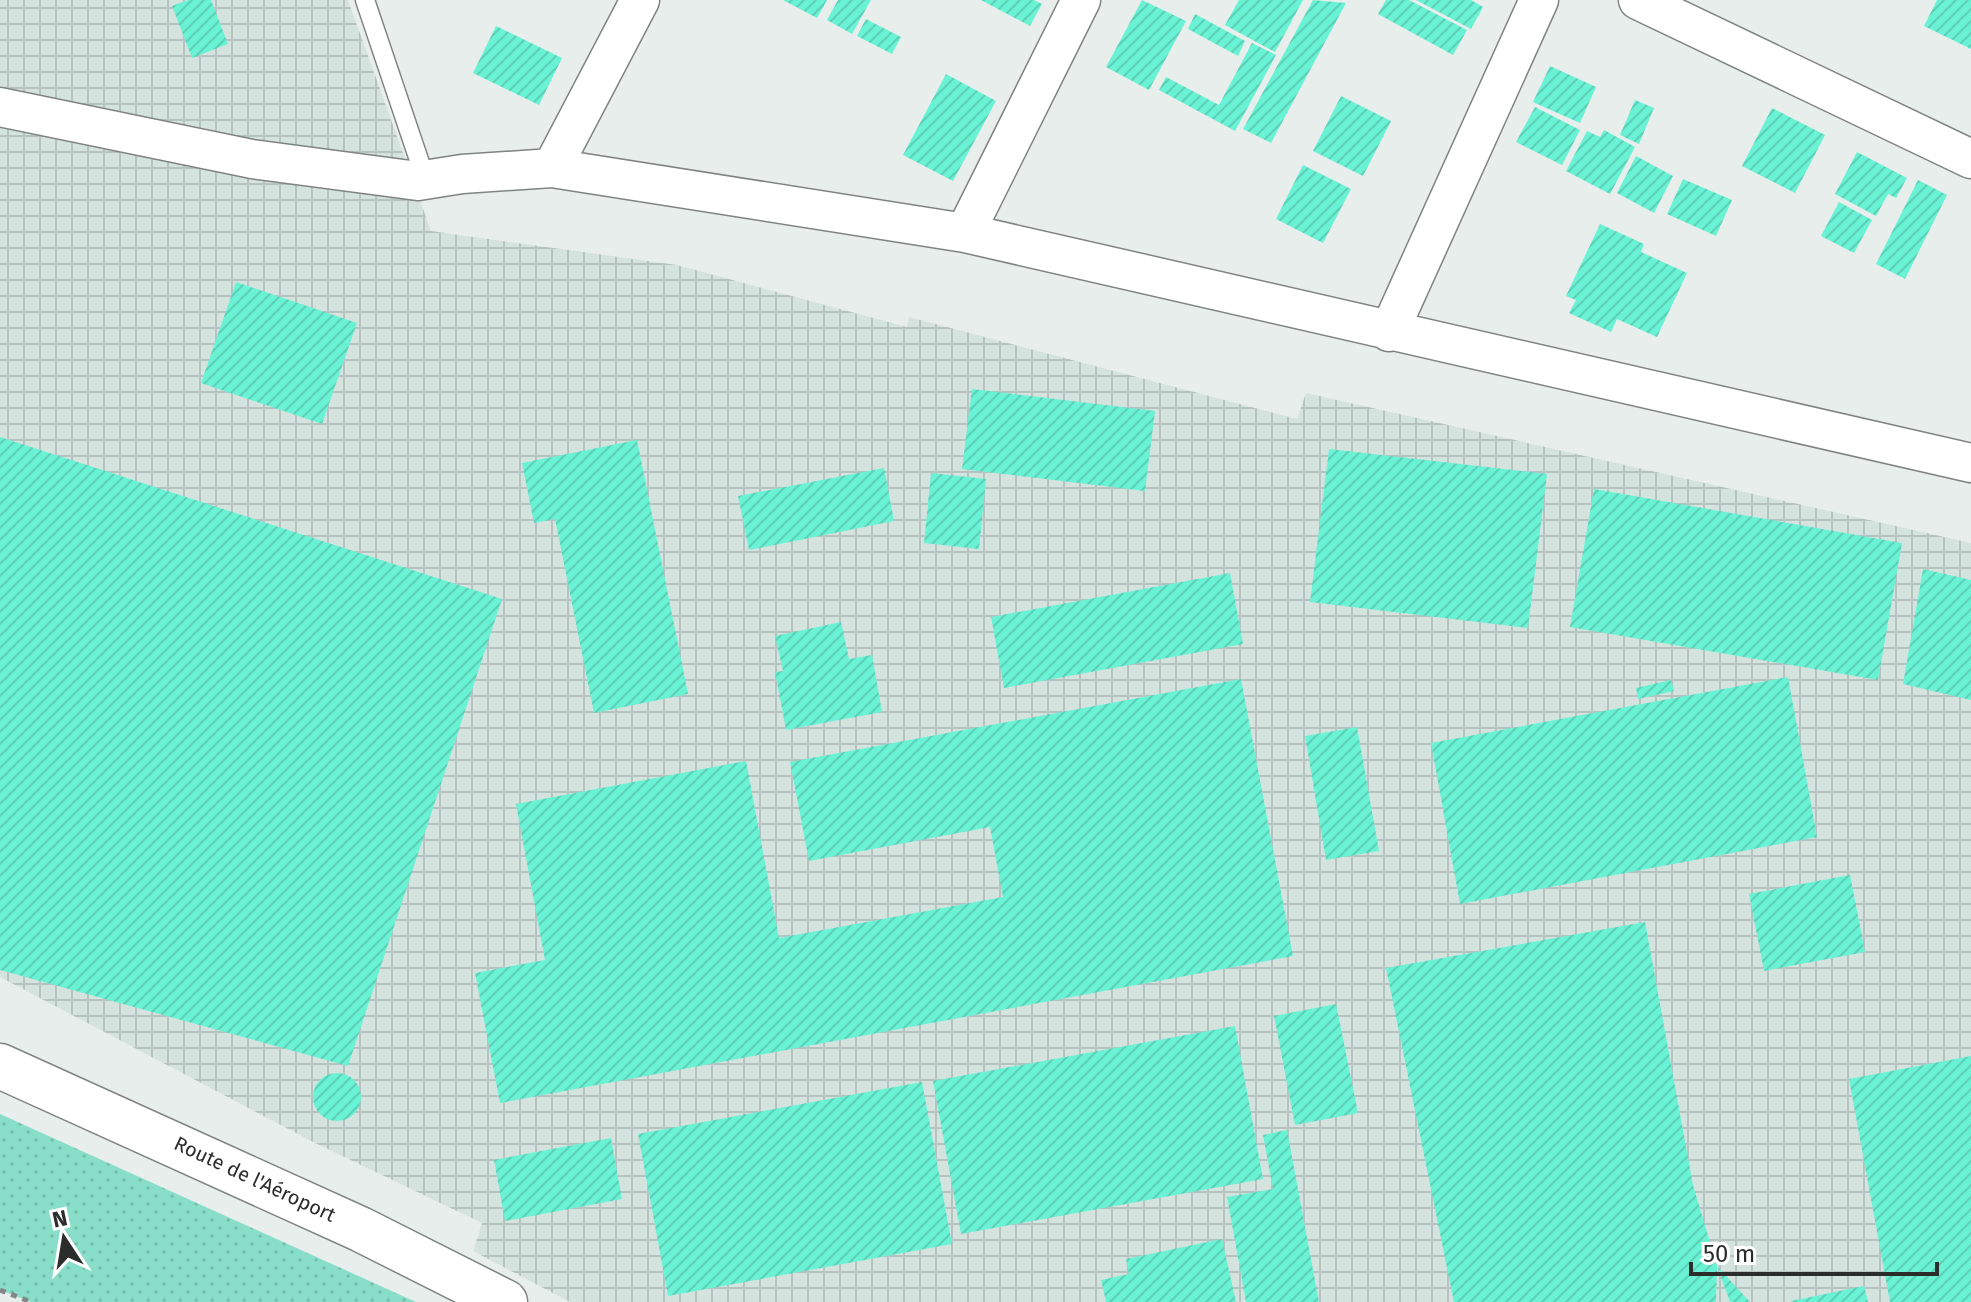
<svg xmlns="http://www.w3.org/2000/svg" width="1971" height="1302" font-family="'Fira Sans',sans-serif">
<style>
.industrial{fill:url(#industrial-grid)}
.grass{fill:url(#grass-dots)}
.building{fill:url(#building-hatch)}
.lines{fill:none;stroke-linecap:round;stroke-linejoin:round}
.service-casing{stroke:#7f8483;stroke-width:21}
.minor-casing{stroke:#7f8483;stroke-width:41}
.secondary-casing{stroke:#7f8483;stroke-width:47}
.path{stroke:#838785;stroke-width:5;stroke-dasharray:6 6;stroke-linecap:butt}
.service{stroke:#fff;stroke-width:18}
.minor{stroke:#fff;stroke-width:38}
.secondary{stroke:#fff;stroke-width:44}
.labels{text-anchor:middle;stroke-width:6;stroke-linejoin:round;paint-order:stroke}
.street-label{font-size:20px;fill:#2b2d2c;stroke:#fff}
</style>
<defs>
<pattern id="industrial-grid" width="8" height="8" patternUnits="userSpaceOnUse" patternTransform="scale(2)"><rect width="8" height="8" fill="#d5e3df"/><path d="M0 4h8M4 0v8" fill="none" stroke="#b7c3c0"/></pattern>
<pattern id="grass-dots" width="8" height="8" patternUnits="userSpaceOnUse" patternTransform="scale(2)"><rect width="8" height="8" fill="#89dec9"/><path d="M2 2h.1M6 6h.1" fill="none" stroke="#76bfad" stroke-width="1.8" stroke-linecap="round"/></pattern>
<pattern id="building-hatch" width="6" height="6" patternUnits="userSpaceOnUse" patternTransform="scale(2)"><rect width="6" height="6" fill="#6af2d5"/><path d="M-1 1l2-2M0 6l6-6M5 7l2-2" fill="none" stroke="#5cd0b7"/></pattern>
</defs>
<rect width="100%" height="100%" fill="#e8eeec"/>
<path class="industrial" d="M0 0H348L431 231 677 265 907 327 909 317 1297 419 1306 393 1971 543V1302H570L473 1251 482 1223 313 1142 0 977Z"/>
<path class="grass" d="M0 1114 416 1302H31L0 1290Z"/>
<path class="building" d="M188 0H211L228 44 192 58 172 6Z
M783 0H827L817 18Z
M838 0H871L852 34 827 20Z
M981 0H1034L1042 4 1030 26Z
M1142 0 1186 21 1149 90 1106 67Z
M1239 0H1303L1275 52 1225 25Z
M1313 0 1346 3 1271 143 1243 129Z
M1386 0H1409L1467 30 1453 55 1378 14Z
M1416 0H1471L1483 7 1471 29Z
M1937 0H1971V49L1924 26Z
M1195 14 1245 41 1238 56 1188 29Z
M866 19 901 37 892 54 857 36Z
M496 26 562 58 539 105 473 73Z
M1252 43 1276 55 1235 131 1159 90 1166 77 1219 105Z
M1550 66 1596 87 1580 123 1533 102Z
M946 74 996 101 953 181 903 155Z
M1341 96 1391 121 1363 176 1313 151Z
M1635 100 1654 108 1639 144 1620 135Z
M1535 107 1580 130 1562 165 1516 142Z
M1772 108 1825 135 1795 193 1742 166Z
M1604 130 1635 147 1610 194 1566 171 1587 131 1600 137Z
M1857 152 1907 178 1896 198 1888 194 1876 216 1835 194Z
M1636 156 1673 176 1654 213 1617 193Z
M1303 165 1351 189 1323 243 1276 219Z
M1683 179 1732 200 1716 236 1667 214Z
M1918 180 1947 195 1905 279 1876 264Z
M1839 202 1872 220 1854 253 1821 236Z
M1600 224 1644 244 1641 252 1687 273 1657 337 1617 319 1611 332 1569 313 1576 300 1566 296Z
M236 282 357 323 322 424 201 383Z
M972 389 1155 411 1145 491 962 469Z
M0 437 502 599 348 1066 0 970Z
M637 440 688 694 594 713 555 519 534 523 522 463Z
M1329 449 1547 474 1528 628 1310 602Z
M884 468 894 521 749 550 738 496Z
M931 473 986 479 979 549 924 543Z
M1594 489 1902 543 1878 680 1570 627Z
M1923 569 1971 580V700L1903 684Z
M1230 573 1243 644 1004 688 991 617Z
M841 622 849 659 872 655 882 712 786 730 775 672 783 671 775 636Z
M1788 677 1817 837 1460 904 1431 743Z
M1241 679 1293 956 500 1103 475 973 545 960 516 804 746 761 779 938 1003 897 990 827 809 861 790 762Z
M1671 680 1674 691 1638 699 1636 688Z
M1357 727 1379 851 1326 860 1305 736Z
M1850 875 1865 952 1764 971 1749 894Z
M1645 922 1693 1185 1717 1266 1716 1302H1454L1386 968Z
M1336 1004 1358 1113 1295 1125 1274 1016Z
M1235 1026 1263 1179 961 1234 933 1081Z
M1971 1056V1302H1890L1849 1079Z
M313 1097a24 24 0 1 1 48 0a24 24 0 1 1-48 0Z
M922 1082 952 1244 668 1296 638 1134Z
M1287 1130 1319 1302H1246L1227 1197 1273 1189 1263 1135Z
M611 1138 622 1199 505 1221 494 1160Z
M1222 1239 1236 1302H1106L1101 1280 1129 1274 1126 1259Z
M1717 1266 1750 1302H1730Z
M1864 1286 1868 1302H1791V1301Z"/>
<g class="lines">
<g class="service-casing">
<path id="service" d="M365 0 420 163"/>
</g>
<g class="minor-casing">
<path id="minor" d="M1638 0 1971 159
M0 107 252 159 418 181 462 174 552 168 965 233 1971 463
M552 168 640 0
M965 233 1081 0
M1389 332 1539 0"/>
</g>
<g class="secondary-casing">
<path id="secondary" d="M0 1066 360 1229 505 1302"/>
</g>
<path class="path" d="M0 1290 31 1302"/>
<use href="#service" class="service"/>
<use href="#minor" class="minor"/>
<use href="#secondary" class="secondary"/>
</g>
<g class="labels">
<g class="street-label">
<text transform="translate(255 1179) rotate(25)" y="7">Route de l'Aéroport</text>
</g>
</g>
<g transform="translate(64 1238) rotate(348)" stroke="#ffffff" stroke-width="6" paint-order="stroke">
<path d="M0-6L14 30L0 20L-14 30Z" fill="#2b2d2c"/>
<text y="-12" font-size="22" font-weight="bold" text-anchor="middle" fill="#2b2d2c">N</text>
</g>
<path d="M1691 1262v12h246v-12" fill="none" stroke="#2b2d2c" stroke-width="4"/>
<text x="1703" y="1262" font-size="24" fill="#2b2d2c" stroke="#ffffff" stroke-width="6" paint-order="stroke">50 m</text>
</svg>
